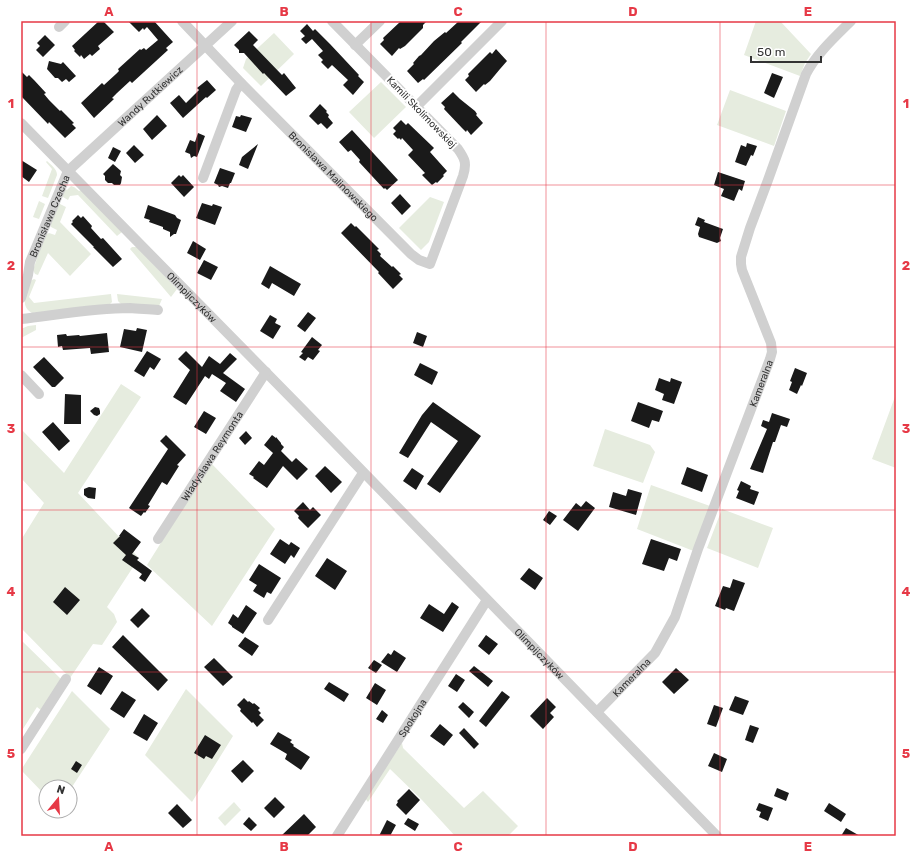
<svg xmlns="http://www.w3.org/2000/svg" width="917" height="857" font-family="Rubik,sans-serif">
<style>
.green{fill:#e6ecdf}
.building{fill:#1a1a1a}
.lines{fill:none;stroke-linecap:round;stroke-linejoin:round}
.street{stroke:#d0d0d0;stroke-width:10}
.grid{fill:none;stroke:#e63946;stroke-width:1;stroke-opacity:0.55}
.labels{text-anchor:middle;stroke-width:4;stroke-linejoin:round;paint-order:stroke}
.street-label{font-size:10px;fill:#333;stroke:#fff}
.neatline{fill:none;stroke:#e63946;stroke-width:1.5}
.grid-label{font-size:13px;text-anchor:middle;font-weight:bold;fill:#e63946}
</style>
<rect width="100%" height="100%" fill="#fff"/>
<path class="green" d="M756 21H780L811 54 805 63 800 76 744 55Z
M274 33 294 54 261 86 243 68 246 59Z
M381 82 406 107 374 138 349 112Z
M730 90 786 111 774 146 717 125Z
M47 161C51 165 57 169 57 175L48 198 42 196 52 169 46 162Z
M71 186 74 187 79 191 81 190 122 232 117 236 78 195 70 196 68 200 63 197 62 194 64 188 67 190Z
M430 197 444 202 429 242 421 250 399 228Z
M39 201 45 204 39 219 33 217Z
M60 204 66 207 60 222 91 254 70 276 48 253 38 275 35 274 33 270 45 235 49 233 55 235 57 230 51 227 50 224 57 205Z
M132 247H137L177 289 171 297 130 249Z
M34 279 36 280 29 297 34 303 111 294 112 302 109 305 32 313C19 306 27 293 30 281Z
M117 294 162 299 159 306 121 304 118 301Z
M36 325V330L21 338V329L28 326Z
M121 384 141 397 78 493 139 558 107 607 114 614 117 622 102 645 93 644 70 678 21 628V540L44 503 21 478V429L64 473Z
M896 394V468L872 459Z
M605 429 650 445 655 452 643 483 593 466Z
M211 463 275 529 212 626 147 565Z
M651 485 710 506 695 551 691 550 637 529Z
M722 509 773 528 758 568 707 548Z
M21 640 62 680 42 711 37 707 21 732Z
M186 689 233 736 192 802 145 755Z
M72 691 110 729 70 790V787H46V796L21 770Z
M402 743 403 748 464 808 483 791 518 826 508 836H455L422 800 390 769 368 802 365 798Z
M234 802 241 810 225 826 218 818Z"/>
<path class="building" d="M99 21H103L114 32 98 46 100 49 92 56 90 54 84 59 81 55 80 57 74 51 75 50 72 46Z
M128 21H154L173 42 166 48 168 50 132 83 130 81 117 93 112 98 114 99 94 118 81 103 102 83 104 85 116 74 119 71 118 69 140 49 141 50 144 48 146 50 158 40 147 27 144 30 143 28 139 32Z
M401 21H427L423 25V28L405 46 400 49 399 48 392 56 380 44 384 40 383 38Z
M459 21H482L461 42 462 43 424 80 423 79 418 83 407 71 414 64 413 63 419 56 421 55 434 41 445 32 446 33Z
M307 24 313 31 315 29 330 44 359 75 358 76 364 82 353 95 343 85 348 80 332 65 328 69 321 62 323 60 318 55 323 51 312 39 306 44 301 39 305 36 300 31Z
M249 31 258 40 253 45 282 75 284 73 296 88 286 96 264 73 263 74 244 53H239V50L234 45Z
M45 35 55 45 43 57 36 50 40 46 37 43Z
M496 49 507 61 500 69 490 81 485 85 484 84 476 92 465 80 469 76 468 74 490 52 492 54Z
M49 61 61 64 63 62 76 76 69 82 66 79 62 82 58 78H55L47 69Z
M21 71 27 77 29 75 34 80 46 93 44 94 49 100 60 111 61 110 74 123 72 124 76 128 65 138 49 122 48 124 21 96Z
M772 73 783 77 774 98 764 93Z
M207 80 216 90 207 98 206 97 183 118 170 103 179 95 186 103 199 90 197 88Z
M453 92 460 99 475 111 477 114 476 115 483 123 471 135 467 130 466 132 462 128 444 109 445 107 441 103Z
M320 104 327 111 326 112 329 115 328 117 333 123 327 129 321 123 318 125 309 116Z
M157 115 167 126 152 140 143 129Z
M241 115 252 118 246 132 232 127 236 116 240 117Z
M401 120 406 125 408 123 432 146 434 148 430 152 447 171 443 175 444 176 437 183 436 182 432 185 422 175 425 173 408 155 413 150 402 138 401 140 399 138 398 139 393 134 396 131 393 128Z
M352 130 398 180 387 190 385 188 384 189 359 162 360 160 351 150 348 152 339 142Z
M198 133 205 136 197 157 194 156 191 158 190 154 185 152 190 140 195 142Z
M747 143 757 146 753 156 751 155 746 166 735 162 741 145 746 147Z
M258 144 248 169 239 165 242 157Z
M134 145 144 155 135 163 126 153Z
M113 147 121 151 115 162 108 158Z
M21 160 37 170 29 182 21 176Z
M113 164 121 171 120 175 122 177 121 183 120 185H114L112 183H108L105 180V176L103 174Z
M220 168 235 173 231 183H230L228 188 222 186 219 187 218 185 214 183Z
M718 172 745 181 742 191 739 189 734 201 721 196 724 189 714 185Z
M179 175 181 177 183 175 194 187 184 197 171 183Z
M400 194 411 206 402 215 391 203Z
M202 203 212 206 213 204 222 207 215 225 196 218Z
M148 205 175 215 177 218 181 220 176 234H174L170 237V232L163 229V227L149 222 150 220 144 218Z
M78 215 81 218 83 216 92 226 91 228 101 239 103 238 122 259 113 267 93 247H94L71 224 73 222 72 221Z
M698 217 705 220 704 222 723 229 720 238 721 241 717 243 699 237 698 234 700 227 695 225Z
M351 223 355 227 356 226 379 249 377 250 381 254 380 256 392 267 393 266 401 274 399 275 403 279 393 289 378 273 379 272 341 233Z
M193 241 206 249 200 260 187 253Z
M204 260 218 267 211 280 197 273Z
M270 266 301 284 294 296 272 283 269 289 261 284Z
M308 312 316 318 305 332 297 326Z
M270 315 277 319 275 323 281 326 273 339 260 331Z
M137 328 147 330 142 352 120 347 124 329 136 331Z
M417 332 427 336 423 347 413 343Z
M107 333 109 352 91 354 90 348 63 350 62 346 58 347 57 335 66 334 67 336 79 335 80 336Z
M312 337 322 345 318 350 320 351 313 360 308 357 305 361 299 357 303 353 301 352Z
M147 351 161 359 154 370 150 367 144 377 134 371Z
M186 351 202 367 209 356 220 364 230 353 237 359 223 373 245 389 236 402 220 391 226 383 212 374 209 379 205 376 186 405 173 397 190 370 178 359Z
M44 357 64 378 55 387H52L33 367Z
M420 363 438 372 432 385 414 375Z
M795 368 807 373 802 386 801 385 797 394 789 390 792 382 790 381Z
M659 378 670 382 671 378 682 382 674 404 662 400 664 394 655 390Z
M65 394 81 395V424H64Z
M433 402 481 436 440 493 427 484 458 441 431 422 408 458 399 453 422 415Z
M638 402 663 411 659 422 652 420 649 428 631 421Z
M95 407 99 408 100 411V414L97 416 94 415 90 411Z
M204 411 216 418 206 434 194 427Z
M772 413 790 419 787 427 781 425 775 442H773L763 473 750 469 767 429 761 426 763 420 769 422Z
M53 422 70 441 59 451 42 432Z
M246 431 252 438 245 445 239 438Z
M166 435 186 455 177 465 179 466 167 485 162 482 148 505 150 506 145 513 144 512 141 516 129 508 168 449 160 441Z
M272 435 276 438V437L281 443V444L284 447 281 451 292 462 296 458 308 469 297 480 283 466 267 488 253 478 254 477 249 474 259 461 264 465 273 453 264 445Z
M325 466 342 482 331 493 315 476Z
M687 467 708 475 702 492 681 484Z
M412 468 424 476 416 490 403 481Z
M741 481 751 486 750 489 759 492 754 505 736 498 739 491 737 490Z
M89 487 96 488 95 499 88 498 84 495V489Z
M628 489 642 493 636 515 609 507 613 492 626 496Z
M586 501 595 508 578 531 563 520 576 503 581 507Z
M303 502 310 510 313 507 321 515 308 528 298 518 299 516 294 511Z
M549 511 557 516 550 525 543 520Z
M124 529 141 542 132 554 139 558 137 560 152 571 145 582 139 578 142 574 122 560 126 555 113 543 120 536H119Z
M280 539 289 545 291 542 300 548 294 558 291 555 285 564 270 554Z
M651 539 681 549 677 561 669 558 664 571 642 564Z
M327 558 347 571 335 590 315 576Z
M259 564 281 578 271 594 267 592 264 598 253 591 257 585 249 580Z
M529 568 543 578 535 590 520 579Z
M733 579 745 583 734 611 726 608 725 610 715 606 723 586 730 588Z
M65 587 80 600 67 615 53 602Z
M452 602 459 607 443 632 420 618 429 604 444 614Z
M246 605 257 613 243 634 232 627V626L228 623 233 614 238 618Z
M142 608 150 616 138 628 130 620Z
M123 635 168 680 158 691 112 647Z
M486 635 498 644 489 655 478 646Z
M245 637 259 646 252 656 238 646Z
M394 650 406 658 397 672 381 662 388 653 391 655Z
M214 658 233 677 223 686 204 667Z
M374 660 382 665 376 673 368 668Z
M474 666 493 681 488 687 469 671Z
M99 667 113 676 101 695 87 686Z
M676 668 689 680 674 694 662 682Z
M456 674 465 680 457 692 448 686Z
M329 682 349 694 344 702 324 689Z
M375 683 386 690 377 705 366 698Z
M122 691 136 700 124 718 110 709Z
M502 691 510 697 486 727 479 721Z
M735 696 749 701 743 715 729 710Z
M244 698 248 702 249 701 253 704 254 703 260 708 258 710 261 713 259 715 264 720 257 727 253 722 252 723 240 711 241 709 237 705Z
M547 698 556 707 550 713 554 717 543 729 530 716Z
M463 702 474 712 469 718 458 707Z
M714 705 723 708 716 727 707 724Z
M382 710 388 715 383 723 376 719Z
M144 714 158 723 147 741 133 733Z
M440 724 453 735 444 746 430 736Z
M750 725 759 728 753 743 745 740Z
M464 728 479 744 474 749 459 733Z
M278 732 292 740 290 742 294 745 293 746 310 757 301 770 285 759 287 754 270 744Z
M205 735 221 745 212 759 206 756 204 759 194 753Z
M714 753 727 759 722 772 708 766Z
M243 760 254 771 242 783 231 771Z
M76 761 82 765 77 773 71 769Z
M777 788 789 793 786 801 774 796Z
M409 789 420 800 406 815 396 805 398 802 397 801Z
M275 797 285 807 274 818 264 808Z
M759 803 773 808 768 821 759 817 761 812 756 810Z
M829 803 846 814 841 822 824 811Z
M177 804 192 820 183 828 168 813Z
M304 814 316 827 307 836H281Z
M249 817 257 825 251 831 243 824Z
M408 818 419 824 415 831 404 824Z
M387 820 396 825 390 836H379Z
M846 828 860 836H841Z"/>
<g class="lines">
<g class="street">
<path id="s1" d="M182 21 241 83 411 254 419 260 430 264 463 176C467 163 465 159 458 149L332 21"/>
<path d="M59 27 65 21"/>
<path d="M355 45 380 21"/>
<path d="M417 106 502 21"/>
<path id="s2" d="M21 123 303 410 717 836"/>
<path d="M203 178 236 90 241 83"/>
<path id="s3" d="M21 298 28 275 30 262 68 171 232 21"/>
<path d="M21 319C56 315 94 308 130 308 139 309 149 309 158 310"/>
<path d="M21 375 39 394"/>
<path id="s4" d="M158 539 266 372"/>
<path d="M268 620 363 473"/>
<path id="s5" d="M597 712 655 653 675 617 698 549 770 359 772 352 771 343 742 270 741 264V257L750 228 768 180 806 74C817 53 834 38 851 21"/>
<path d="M21 749 66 679"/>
<path id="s6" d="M337 836 487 600"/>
</g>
</g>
<path class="grid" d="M197 21V836M371 21V836M546 21V836M720 21V836M21 185H896M21 347H896M21 510H896M21 672H896"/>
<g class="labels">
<g class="street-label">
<text dy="4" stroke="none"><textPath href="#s3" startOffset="247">Wandy Rutkiewicz</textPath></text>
<text transform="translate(422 112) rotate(46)" y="4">Kamili Skolimowskiej</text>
<text dy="4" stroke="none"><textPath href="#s1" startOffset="217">Bronisława Malinowskiego</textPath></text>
<text dy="4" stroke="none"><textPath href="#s3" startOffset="87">Bronisława Czecha</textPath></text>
<text dy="4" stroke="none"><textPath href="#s2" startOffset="244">Olimpijczyków</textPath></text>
<text dy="4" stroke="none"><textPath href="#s5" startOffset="373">Kameralna</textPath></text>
<text dy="4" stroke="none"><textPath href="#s4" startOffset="99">Władysława Reymonta</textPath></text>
<text dy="4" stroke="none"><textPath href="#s2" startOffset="742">Olimpijczyków</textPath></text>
<text dy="4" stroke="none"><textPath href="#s5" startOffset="49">Kameralna</textPath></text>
<text dy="4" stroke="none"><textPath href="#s6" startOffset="140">Spokojna</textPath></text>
</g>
</g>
<rect width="917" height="857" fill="none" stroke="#ffffff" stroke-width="44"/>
<g transform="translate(58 799) rotate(18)"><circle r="19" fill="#ffffff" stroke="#adadad"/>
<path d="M0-3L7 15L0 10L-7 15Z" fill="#e63946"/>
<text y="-6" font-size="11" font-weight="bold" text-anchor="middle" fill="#333333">N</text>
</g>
<path d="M751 56v6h70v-6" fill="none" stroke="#333333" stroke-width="2"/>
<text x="757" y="56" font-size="12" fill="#333333" stroke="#ffffff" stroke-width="3" paint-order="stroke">50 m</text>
<rect x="22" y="22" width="873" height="813" class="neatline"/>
<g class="grid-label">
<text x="109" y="16">A</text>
<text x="284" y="16">B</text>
<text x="458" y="16">C</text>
<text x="633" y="16">D</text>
<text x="808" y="16">E</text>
<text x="11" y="108">1</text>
<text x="906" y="108">1</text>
<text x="11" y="270">2</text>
<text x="906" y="270">2</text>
<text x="11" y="433">3</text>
<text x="906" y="433">3</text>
<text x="11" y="596">4</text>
<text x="906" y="596">4</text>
<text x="11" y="758">5</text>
<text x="906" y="758">5</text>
<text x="109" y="851">A</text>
<text x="284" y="851">B</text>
<text x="458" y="851">C</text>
<text x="633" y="851">D</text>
<text x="808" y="851">E</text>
</g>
</svg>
